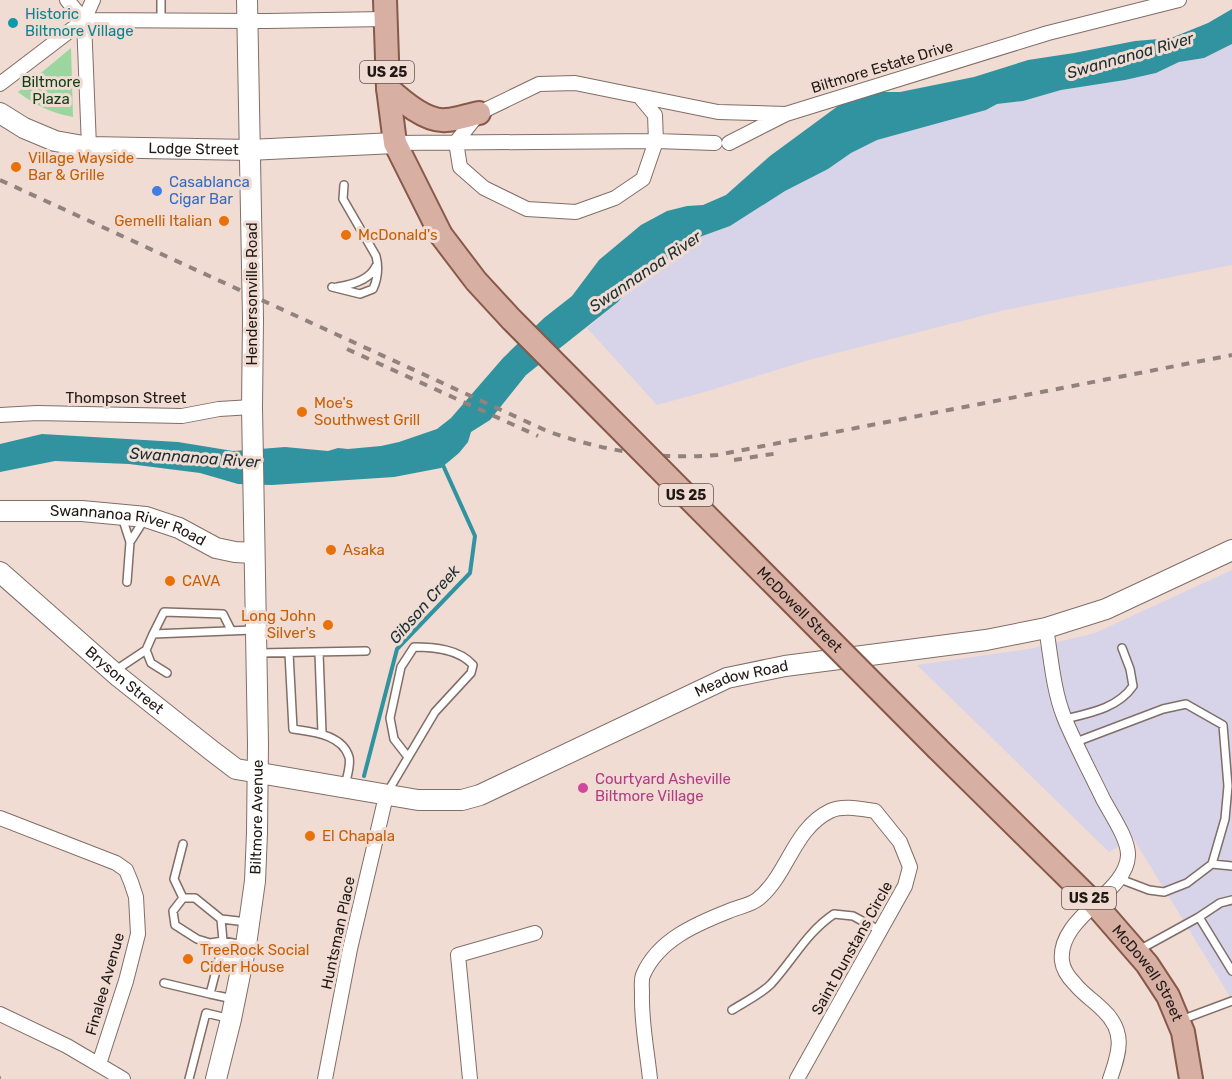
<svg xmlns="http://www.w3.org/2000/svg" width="1232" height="1079" font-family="Rubik,sans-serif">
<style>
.industrial{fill:#d7d4e9}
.green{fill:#9bd69e}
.water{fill:#30939f}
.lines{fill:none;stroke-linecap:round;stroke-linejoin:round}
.stream{stroke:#30939f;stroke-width:4}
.service-casing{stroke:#806e67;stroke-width:10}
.minor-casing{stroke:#806e67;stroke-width:16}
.secondary-casing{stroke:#806e67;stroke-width:22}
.primary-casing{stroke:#875949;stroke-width:26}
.path{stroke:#a1928b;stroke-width:2;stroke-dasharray:4.5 3;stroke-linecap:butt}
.service{stroke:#fff;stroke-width:7}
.minor{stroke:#fff;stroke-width:14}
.secondary{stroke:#fff;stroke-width:20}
.primary{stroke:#d8b0a3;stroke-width:22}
.rail{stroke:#91837c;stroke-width:4;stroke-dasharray:8 8;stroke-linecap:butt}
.primary-bridge-casing{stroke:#875949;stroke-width:26;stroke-linecap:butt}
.primary-bridge{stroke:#d8b0a3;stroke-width:22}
.culture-dot{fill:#0f9aa8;stroke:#f0dcd3;stroke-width:2}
.food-dot{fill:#e8710a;stroke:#f0dcd3;stroke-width:2}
.shop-dot{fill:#3f7fe0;stroke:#f0dcd3;stroke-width:2}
.hotel-dot{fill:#d1479c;stroke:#f0dcd3;stroke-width:2}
.labels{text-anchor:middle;stroke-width:6;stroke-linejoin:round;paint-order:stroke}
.shield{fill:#f0dcd3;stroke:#5e544f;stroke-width:1.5}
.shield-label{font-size:14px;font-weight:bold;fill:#201916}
.culture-label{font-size:15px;fill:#0d838f;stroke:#f0dcd3;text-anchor:start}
.street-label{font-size:15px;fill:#201916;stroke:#f0dcd3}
.park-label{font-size:15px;fill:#0f4017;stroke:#f0dcd3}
.food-label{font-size:15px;fill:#c56008;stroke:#f0dcd3;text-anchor:start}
.shop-label{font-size:15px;fill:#366cbe;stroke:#f0dcd3;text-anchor:start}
.hotel-label{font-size:15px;fill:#b23c85;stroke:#f0dcd3;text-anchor:start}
.water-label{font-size:16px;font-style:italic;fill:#192f32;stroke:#f0dcd3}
</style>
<rect width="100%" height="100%" fill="#f0dcd3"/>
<path class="industrial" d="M1232 44V265L1005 310 809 360 708 391 657 405 587 328 618 302 625 293 641 283 677 250 694 239 730 226 785 191 828 169 851 153 877 140 986 110 997 104 1023 101 1061 90 1125 80 1156 73 1179 62 1204 58Z
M1232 570V1000L1133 838 1109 852 917 665 1029 649 1095 633Z"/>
<path class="green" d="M71 48 73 117C51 113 35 105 18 92Z"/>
<path class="water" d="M1232 9V44L1204 58 1179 62 1156 73 1125 80 1061 90 1023 101 997 104 986 110 877 140 851 153 828 169 785 191 730 226 694 239 677 250 641 283 625 293 618 302 526 375 490 420 471 432 468 442 459 453 441 468 394 477 272 485 238 484 200 473 129 464 55 461 0 472V444L42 434 178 442 233 451 285 447 328 451 338 448 348 449 381 446 399 442 437 429 451 418 503 358 544 318 572 296 599 260 641 225 667 211 687 206 703 205 726 195 770 156 857 92H900L974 77 1028 60 1074 53 1135 41 1171 38 1208 23Z"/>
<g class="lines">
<path class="stream" d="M364 776 397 649 470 573 475 536 442 463"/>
<g class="service-casing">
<path id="service" d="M161 20V0
M332 287 360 294 373 289C378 278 379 268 376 256L343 199 344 185
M337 287C351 285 370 280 376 266
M122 517 130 542 144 520
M127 582 130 542
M153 634 164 612 223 614 231 630
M259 653 366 651
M289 653 293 729C312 732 342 734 349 757 351 765 347 777 345 785
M319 653 322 733
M116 670 146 650
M167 673 151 663 146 650 153 634 253 630
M1065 719C1090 713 1118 708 1133 686L1130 669 1122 648
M1076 742 1163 709 1186 704 1223 725 1228 786 1225 819 1212 864 1187 883 1164 892 1149 890 1120 879
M387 793 435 712 471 673 473 665C459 649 434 647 414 647L401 667 390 718 394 739 408 757
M183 844 174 879 183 898
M1212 864 1232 866
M1199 917 1220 903 1232 900
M221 919 247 922
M1139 950 1199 917 1232 971
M219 959 223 941 221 919 195 898H183L173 911 175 925 197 939 210 943 223 941 243 945
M164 983 210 994
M233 999 210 994 219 959 240 963
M732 1010C745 1002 761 994 771 984 793 960 807 932 834 914L853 916 881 931
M1181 1020 1232 1001
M189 1079 206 1013 231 1019"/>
</g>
<g class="minor-casing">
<path id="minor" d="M67 0 84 20 267 21 385 19
M0 84 84 20
M640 97 655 115 656 141 643 179 615 198 576 212 527 209 484 188 460 167 456 142 479 113 539 84 575 83 718 112 786 114
M395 143 656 141 715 143
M729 143 786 114 1048 33 1179 0
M89 147 84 20 93 0
M0 415 37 413 182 416 219 409 252 407
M1046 628C1051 657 1053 689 1064 717 1075 744 1090 772 1103 799 1111 814 1129 840 1128 856 1126 894 1057 917 1062 961 1063 969 1069 978 1075 984 1083 994 1093 1000 1102 1009 1126 1031 1120 1051 1110 1079
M0 818 116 863 126 870 131 882 136 897 138 934 126 981 99 1064
M0 1014 67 1046 123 1079
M325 1079 350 949 386 796
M470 1079 458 955 535 933
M650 1079C647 1050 641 1022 642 993 642 987 641 980 643 975 658 940 696 924 729 911 738 907 751 905 758 899 788 875 793 829 830 811 843 805 861 809 875 811L900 842 910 867 905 886 797 1079"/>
</g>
<g class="secondary-casing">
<g id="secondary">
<path id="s1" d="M0 113 24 128 55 141 89 147 251 150 395 143"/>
<path id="s2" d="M0 511H82L146 517 179 528 216 548 235 552 254 553"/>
<path id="s3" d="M0 572 119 677 211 750 236 769 418 800H462L480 795 727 678 785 666 986 640 1046 628 1106 609 1232 550"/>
<path id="s4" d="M216 1079 231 1019 246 945 255 881 257 833 258 744 252 407 253 319 247 0"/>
</g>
</g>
<g class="primary-casing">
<g id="primary">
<path d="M385 0 388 88 395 143 441 235"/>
<path d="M388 88C401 100 426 122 446 120 456 120 468 115 479 113"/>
<path id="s5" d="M938 749 1094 903 1147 964 1168 996 1183 1032 1191 1079"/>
</g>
</g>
<path class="path" d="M0 1076V1079"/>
<use href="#service" class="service"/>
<use href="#minor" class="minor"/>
<use href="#secondary" class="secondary"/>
<use href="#primary" class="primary"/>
<path class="rail" d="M0 180 547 431C603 451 658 460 717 455L1232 355
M347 349 538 436
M734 460 779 453"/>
<g class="primary-bridge-casing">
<g id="primary-bridge">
<path id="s6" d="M441 235 476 281 511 319 938 749"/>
</g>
</g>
<use href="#primary-bridge" class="primary-bridge"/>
</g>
<circle class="culture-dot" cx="13" cy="23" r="6"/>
<g class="food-dot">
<circle cx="16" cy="167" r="6"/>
<circle cx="224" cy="221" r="6"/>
<circle cx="346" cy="235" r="6"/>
<circle cx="302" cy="412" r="6"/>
<circle cx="331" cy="550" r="6"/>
<circle cx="170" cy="581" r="6"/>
<circle cx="328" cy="625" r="6"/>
<circle cx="310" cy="836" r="6"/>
<circle cx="188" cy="959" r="6"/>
</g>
<circle class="shop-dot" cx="157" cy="191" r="6"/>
<circle class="hotel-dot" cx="583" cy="788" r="6"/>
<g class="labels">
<g class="shield">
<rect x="360" y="61" width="54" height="22" rx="4.5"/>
<rect x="659" y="484" width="54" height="22" rx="4.5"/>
<rect x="1062" y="887" width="54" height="22" rx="4.5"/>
</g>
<g class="shield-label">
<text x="387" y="77">US 25</text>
<text x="686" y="500">US 25</text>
<text x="1089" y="903">US 25</text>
</g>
<g class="culture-label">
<text x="25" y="19">Historic<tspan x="25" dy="17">Biltmore Village</tspan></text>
</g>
<g class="street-label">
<text transform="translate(882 67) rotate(-17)" y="5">Biltmore Estate Drive</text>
<text dy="5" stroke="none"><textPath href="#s1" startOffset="201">Lodge Street</textPath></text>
<text transform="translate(252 294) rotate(-90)" y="5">Hendersonville Road</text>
<text x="126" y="403">Thompson Street</text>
<text dy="5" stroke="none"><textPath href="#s2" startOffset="130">Swannanoa River Road</textPath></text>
<text dy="5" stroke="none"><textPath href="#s6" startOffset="519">McDowell Street</textPath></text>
<text dy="5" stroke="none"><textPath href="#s3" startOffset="165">Bryson Street</textPath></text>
<text dy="5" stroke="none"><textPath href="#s3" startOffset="842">Meadow Road</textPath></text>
<text dy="5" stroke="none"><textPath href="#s4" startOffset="266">Biltmore Avenue</textPath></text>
<text transform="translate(338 933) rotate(-78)" y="5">Huntsman Place</text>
<text transform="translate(852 948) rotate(-61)" y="5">Saint Dunstans Circle</text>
<text dy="5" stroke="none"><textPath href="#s5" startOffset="308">McDowell Street</textPath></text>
<text transform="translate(105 984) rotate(-74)" y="5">Finalee Avenue</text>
</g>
<g class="park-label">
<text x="51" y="87">Biltmore<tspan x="51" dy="17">Plaza</tspan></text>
</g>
<g class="food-label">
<text x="28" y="163">Village Wayside<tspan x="28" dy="17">Bar &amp; Grille</tspan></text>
<text x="212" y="226" text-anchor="end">Gemelli Italian</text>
<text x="358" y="240">McDonald's</text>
<text x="314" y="408">Moe's<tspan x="314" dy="17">Southwest Grill</tspan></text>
<text x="343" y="555">Asaka</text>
<text x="182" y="586">CAVA</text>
<text x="316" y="621" text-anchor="end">Long John<tspan x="316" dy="17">Silver's</tspan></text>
<text x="322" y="841">El Chapala</text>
<text x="200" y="955">TreeRock Social<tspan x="200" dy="17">Cider House</tspan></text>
</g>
<g class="shop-label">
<text x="169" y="187">Casablanca<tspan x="169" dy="17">Cigar Bar</tspan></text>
</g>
<g class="hotel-label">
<text x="595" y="784">Courtyard Asheville<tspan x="595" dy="17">Biltmore Village</tspan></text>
</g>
<g class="water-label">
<text transform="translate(1130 55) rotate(-16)" y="6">Swannanoa River</text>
<text transform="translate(645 271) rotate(-34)" y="6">Swannanoa River</text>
<text transform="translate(195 457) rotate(4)" y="6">Swannanoa River</text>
<text transform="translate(424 604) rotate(-49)" y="6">Gibson Creek</text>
</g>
</g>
</svg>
